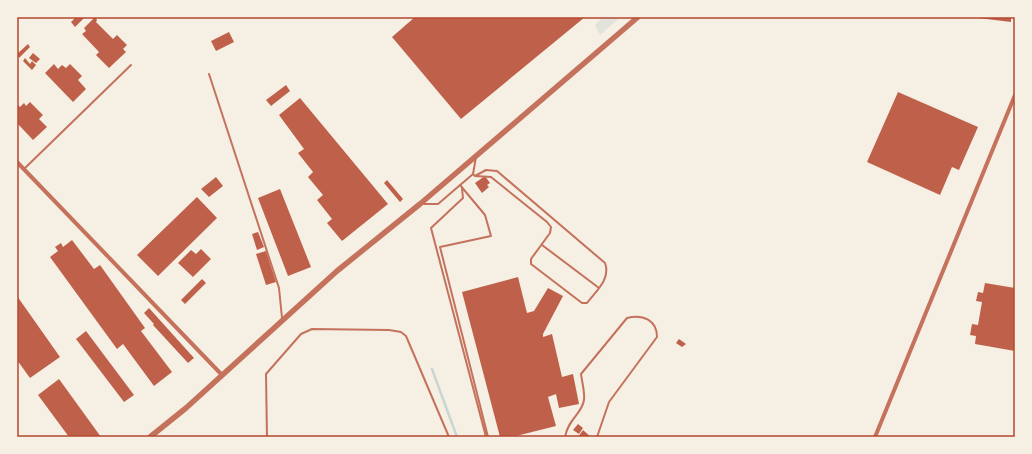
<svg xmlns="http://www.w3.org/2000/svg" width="1032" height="454" font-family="Lora,serif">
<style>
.green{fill:#e2e4dc}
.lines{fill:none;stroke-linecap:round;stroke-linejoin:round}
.stream{stroke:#c9d6d2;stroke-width:2.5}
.building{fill:#bf614a}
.service{stroke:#c5725c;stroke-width:2}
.minor{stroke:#c5725c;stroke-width:4}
.tertiary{stroke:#c5725c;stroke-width:5.5}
.neatline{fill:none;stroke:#b5482f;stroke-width:1.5}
</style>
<rect width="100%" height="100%" fill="#f6efe4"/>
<path class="green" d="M603 17H621L600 35 595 25Z"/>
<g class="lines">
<path class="stream" d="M432 369 457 437"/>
</g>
<path class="building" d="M76 17 84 18 75 27 71 22Z
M95 17 97 20 96 22 113 39 117 35 127 45 123 49 126 52 109 68 96 55 99 52 82 34 86 31 84 28Z
M415 17H585L461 119 392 37Z
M970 17H1011V22Z
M229 32 234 42 216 51 211 41Z
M28 44 30 47 19 58 17 54Z
M33 53 40 59 36 63 29 58Z
M25 58 30 64 32 61 36 65 32 70 23 61Z
M54 64 58 69 62 65 66 68 70 64 82 76 78 80 86 89 73 102 45 73Z
M286 85 290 91 271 106 266 100Z
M898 92 978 127 959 170 952 167 940 195 867 162Z
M300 98 388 204 342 241 327 223 332 219 317 200 323 195 308 177 313 172 298 153 304 149 279 115Z
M30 102 43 115 39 119 47 127 33 140 17 123V104L20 107 24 103 26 106Z
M485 176 490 183 487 185 489 187 482 193 475 183Z
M216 177 223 186 209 197 201 189Z
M387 180 403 199 400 202 384 183Z
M280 189 311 267 288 276 258 198Z
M197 197 217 218 158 276 137 255Z
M258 232 264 247 257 250 252 234Z
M72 240 94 269 100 265 145 328 141 331 172 372 154 386 123 344 117 349 50 257 58 251 55 247 61 243 63 247Z
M201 249 211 259 193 277 178 263 191 250 196 254Z
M266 251 276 282 266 285 256 254Z
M518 277 527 313 534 311 548 288 563 296 543 334V337L552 334 562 377 573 374 579 404 559 408 556 394 548 397 556 426 512 437H500L462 292Z
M202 279 206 283 185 304 181 300Z
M985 283 1015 288V351L975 344 976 336 970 335 972 324 978 325 982 302 976 301 978 292 983 293Z
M17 296 60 357 30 378 17 360Z
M149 308 194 358 188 363 153 325 154 324 144 313Z
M86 331 134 395 124 402 76 339Z
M679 339 686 344 682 347 676 343Z
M59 379 101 437H69L38 395Z
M578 424 583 428 579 434 573 430Z
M583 430 591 437H578Z"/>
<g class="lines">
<path class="service" d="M209 74 279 288 282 318
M24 169 131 65
M473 174 475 176 491 177 547 222 551 227 550 233 531 259V264L582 303H587C596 291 611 279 605 263L497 171 486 170 475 176
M460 185 485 215 491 236 440 247 488 437
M462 189 463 198 431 228 486 437
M423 204H438L473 174 476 157
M542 245 599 288
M267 437 266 374 301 334 312 329 389 330 401 332 406 336 449 437
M565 437C568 419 582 414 584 400 585 393 582 382 581 374L627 318C643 314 657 320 657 337L609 402 597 437"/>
<path class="minor" d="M17 162 222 375
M875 437 1015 95"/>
<path class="tertiary" d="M150 437 186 408 337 271 420 204 638 17"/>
</g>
<rect width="1032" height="454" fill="none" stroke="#f6efe4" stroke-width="36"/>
<rect x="18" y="18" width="996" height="418" class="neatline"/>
</svg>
